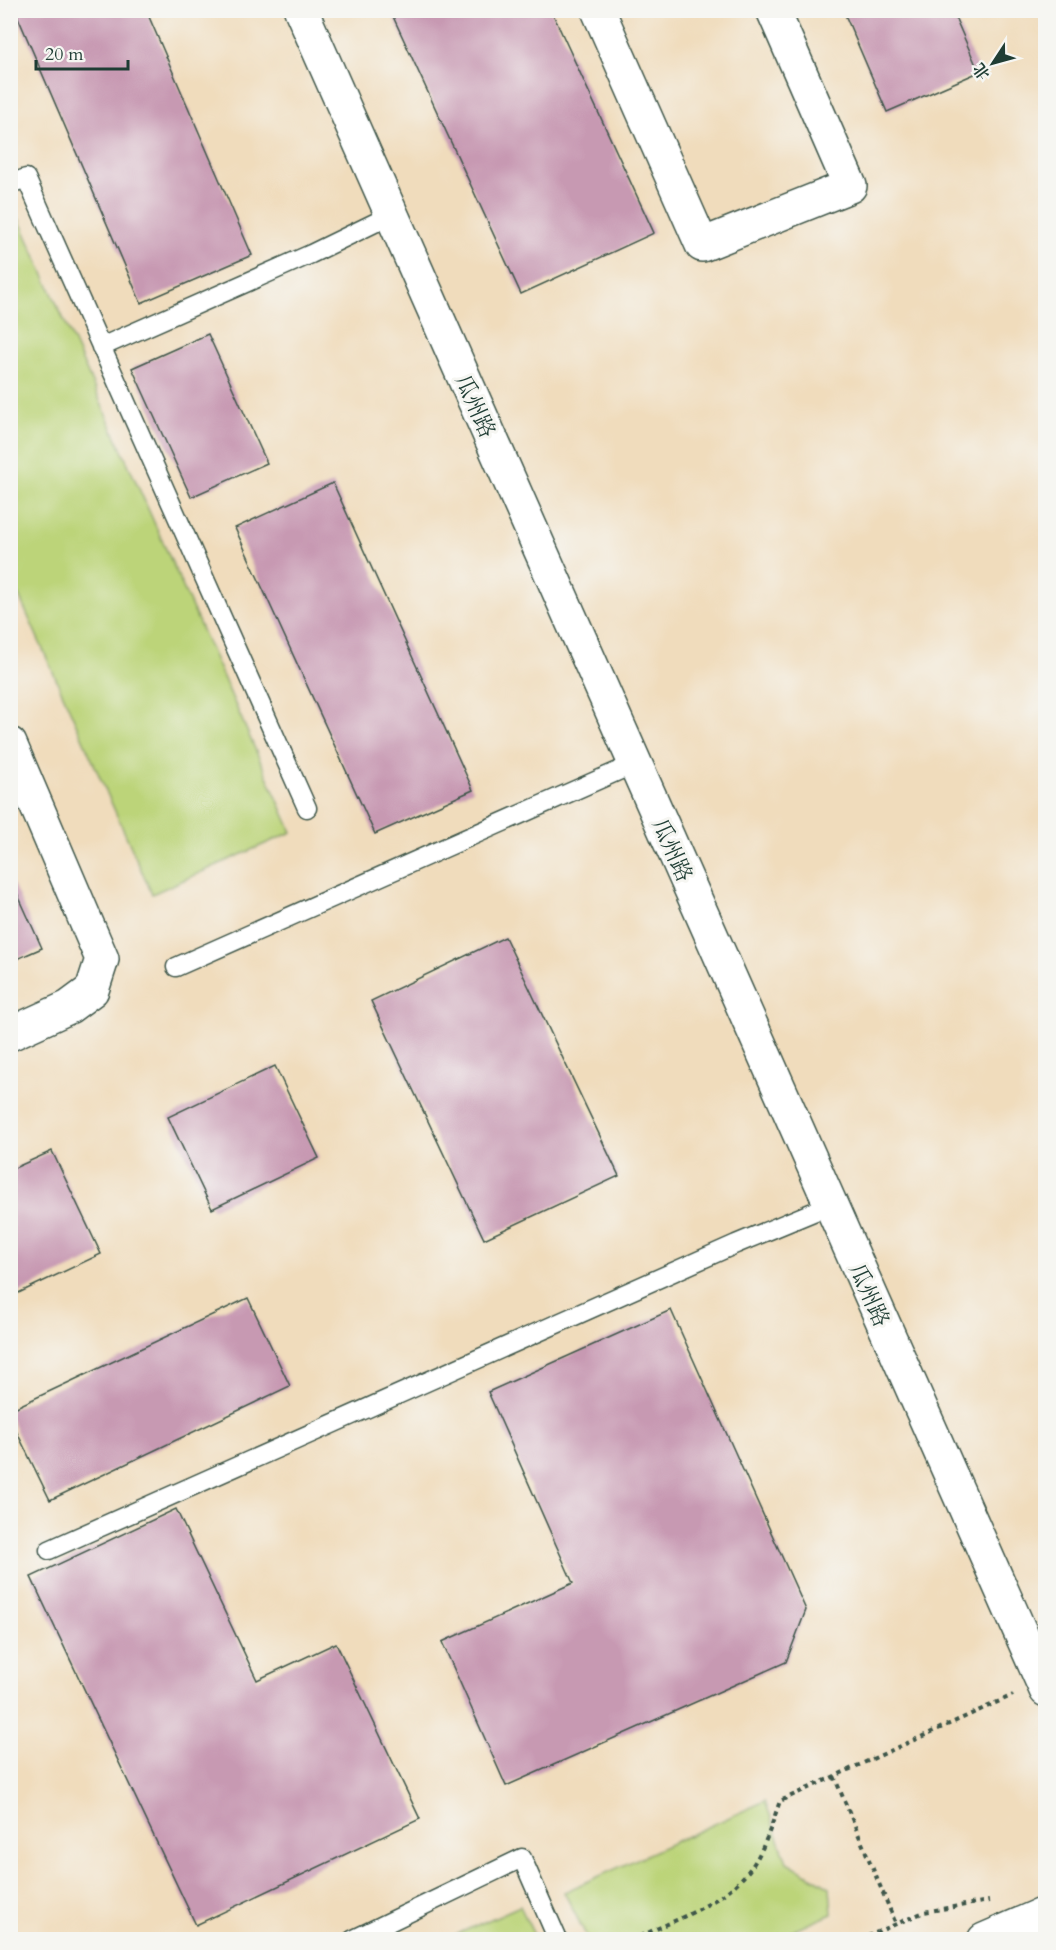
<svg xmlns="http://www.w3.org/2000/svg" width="1056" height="1950" font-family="Cardo,'Noto Serif SC',serif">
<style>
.green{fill:#bcd479;stroke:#6e8856;stroke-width:1.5}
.building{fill:#c799b2}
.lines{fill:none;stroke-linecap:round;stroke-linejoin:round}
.lane-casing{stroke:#3e5548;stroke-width:21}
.street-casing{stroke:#3e5548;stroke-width:36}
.secondary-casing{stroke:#3e5548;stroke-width:36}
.path{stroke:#3e5548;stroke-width:4;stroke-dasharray:4.5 4.5;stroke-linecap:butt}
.lane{stroke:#fff;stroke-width:18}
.street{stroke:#fff;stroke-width:33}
.secondary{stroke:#fff;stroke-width:33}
.labels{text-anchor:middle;stroke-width:6;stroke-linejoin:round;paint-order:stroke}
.street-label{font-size:22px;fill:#1f3d34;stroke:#f6f6f2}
</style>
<rect width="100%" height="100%" fill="#f6f6f2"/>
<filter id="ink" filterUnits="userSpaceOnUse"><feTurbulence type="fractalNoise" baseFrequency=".0167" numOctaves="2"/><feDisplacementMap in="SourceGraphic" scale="12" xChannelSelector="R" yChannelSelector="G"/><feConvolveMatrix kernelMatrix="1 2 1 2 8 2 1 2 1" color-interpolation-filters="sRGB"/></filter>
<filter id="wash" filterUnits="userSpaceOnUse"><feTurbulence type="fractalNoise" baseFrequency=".008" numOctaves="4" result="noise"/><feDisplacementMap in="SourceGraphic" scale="24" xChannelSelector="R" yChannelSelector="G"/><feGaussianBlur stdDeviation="1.35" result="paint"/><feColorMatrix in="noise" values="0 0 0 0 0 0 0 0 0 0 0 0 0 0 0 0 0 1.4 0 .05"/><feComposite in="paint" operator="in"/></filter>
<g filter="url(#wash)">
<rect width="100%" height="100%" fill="#f0dcbc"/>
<path class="green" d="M19 219 292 832 152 894 11 578 10 223Z
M765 1801 787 1862 830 1887 832 1914 774 1939H588L564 1892Z
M520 1906 536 1939H446Z"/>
<g id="blocks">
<path class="building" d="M10 10H146L252 255 141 303 17 15 10 18Z
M390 10H551L654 233 521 294Z
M843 10H952L979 72 887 112Z
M208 334 267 463 191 497 132 368Z
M333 483 473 790 375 834 235 528Z
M13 884 42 948 10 962V886Z
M505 937 619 1176 484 1239 371 1001Z
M275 1066 319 1158 212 1209 168 1117Z
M52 1151 101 1254 10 1297V1170Z
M248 1298 290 1386 50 1500 10 1418V1410Z
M671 1310 806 1610 786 1662 506 1786 442 1642 573 1583 488 1392Z
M176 1509 257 1680 336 1643 420 1819 196 1925 31 1577Z"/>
</g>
</g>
<g filter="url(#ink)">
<use href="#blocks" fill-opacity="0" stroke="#3e5548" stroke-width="1.5"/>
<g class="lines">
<g class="lane-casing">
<path id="lane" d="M10 184 26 178 307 808
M101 347 311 254 391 215
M176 967 634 764
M49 1550 736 1244 830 1205
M352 1940 522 1858 558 1940"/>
</g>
<g class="street-casing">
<path id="street" d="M598 10 702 245 850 186 773 10
M10 744 102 959 92 990 69 1007 10 1034"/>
</g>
<g class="secondary-casing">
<path id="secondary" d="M301 10 1046 1690
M984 1940 1046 1913"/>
</g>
<path class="path" d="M834 1776 896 1924
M632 1940C671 1921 723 1905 750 1869 765 1849 772 1823 780 1801L1013 1695
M859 1940 924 1912 989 1901"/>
<use href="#lane" class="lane"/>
<use href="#street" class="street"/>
<use href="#secondary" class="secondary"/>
</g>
</g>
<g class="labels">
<g class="street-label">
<text transform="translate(476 406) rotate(66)" y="8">瓜州路</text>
<text transform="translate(673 850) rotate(66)" y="8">瓜州路</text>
<text transform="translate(870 1295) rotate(66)" y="8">瓜州路</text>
</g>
</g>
<rect width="1056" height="1950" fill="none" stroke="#f6f6f2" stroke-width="36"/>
<g transform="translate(993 63) rotate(234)" stroke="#f6f6f2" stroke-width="4.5" paint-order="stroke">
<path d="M0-4.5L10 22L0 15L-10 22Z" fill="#1f3d34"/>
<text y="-9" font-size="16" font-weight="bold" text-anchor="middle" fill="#1f3d34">北</text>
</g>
<path d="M36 60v9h92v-9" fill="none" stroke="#1f3d34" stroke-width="3"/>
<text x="45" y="60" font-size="18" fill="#1f3d34" stroke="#f6f6f2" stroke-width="4.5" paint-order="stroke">20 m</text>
</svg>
